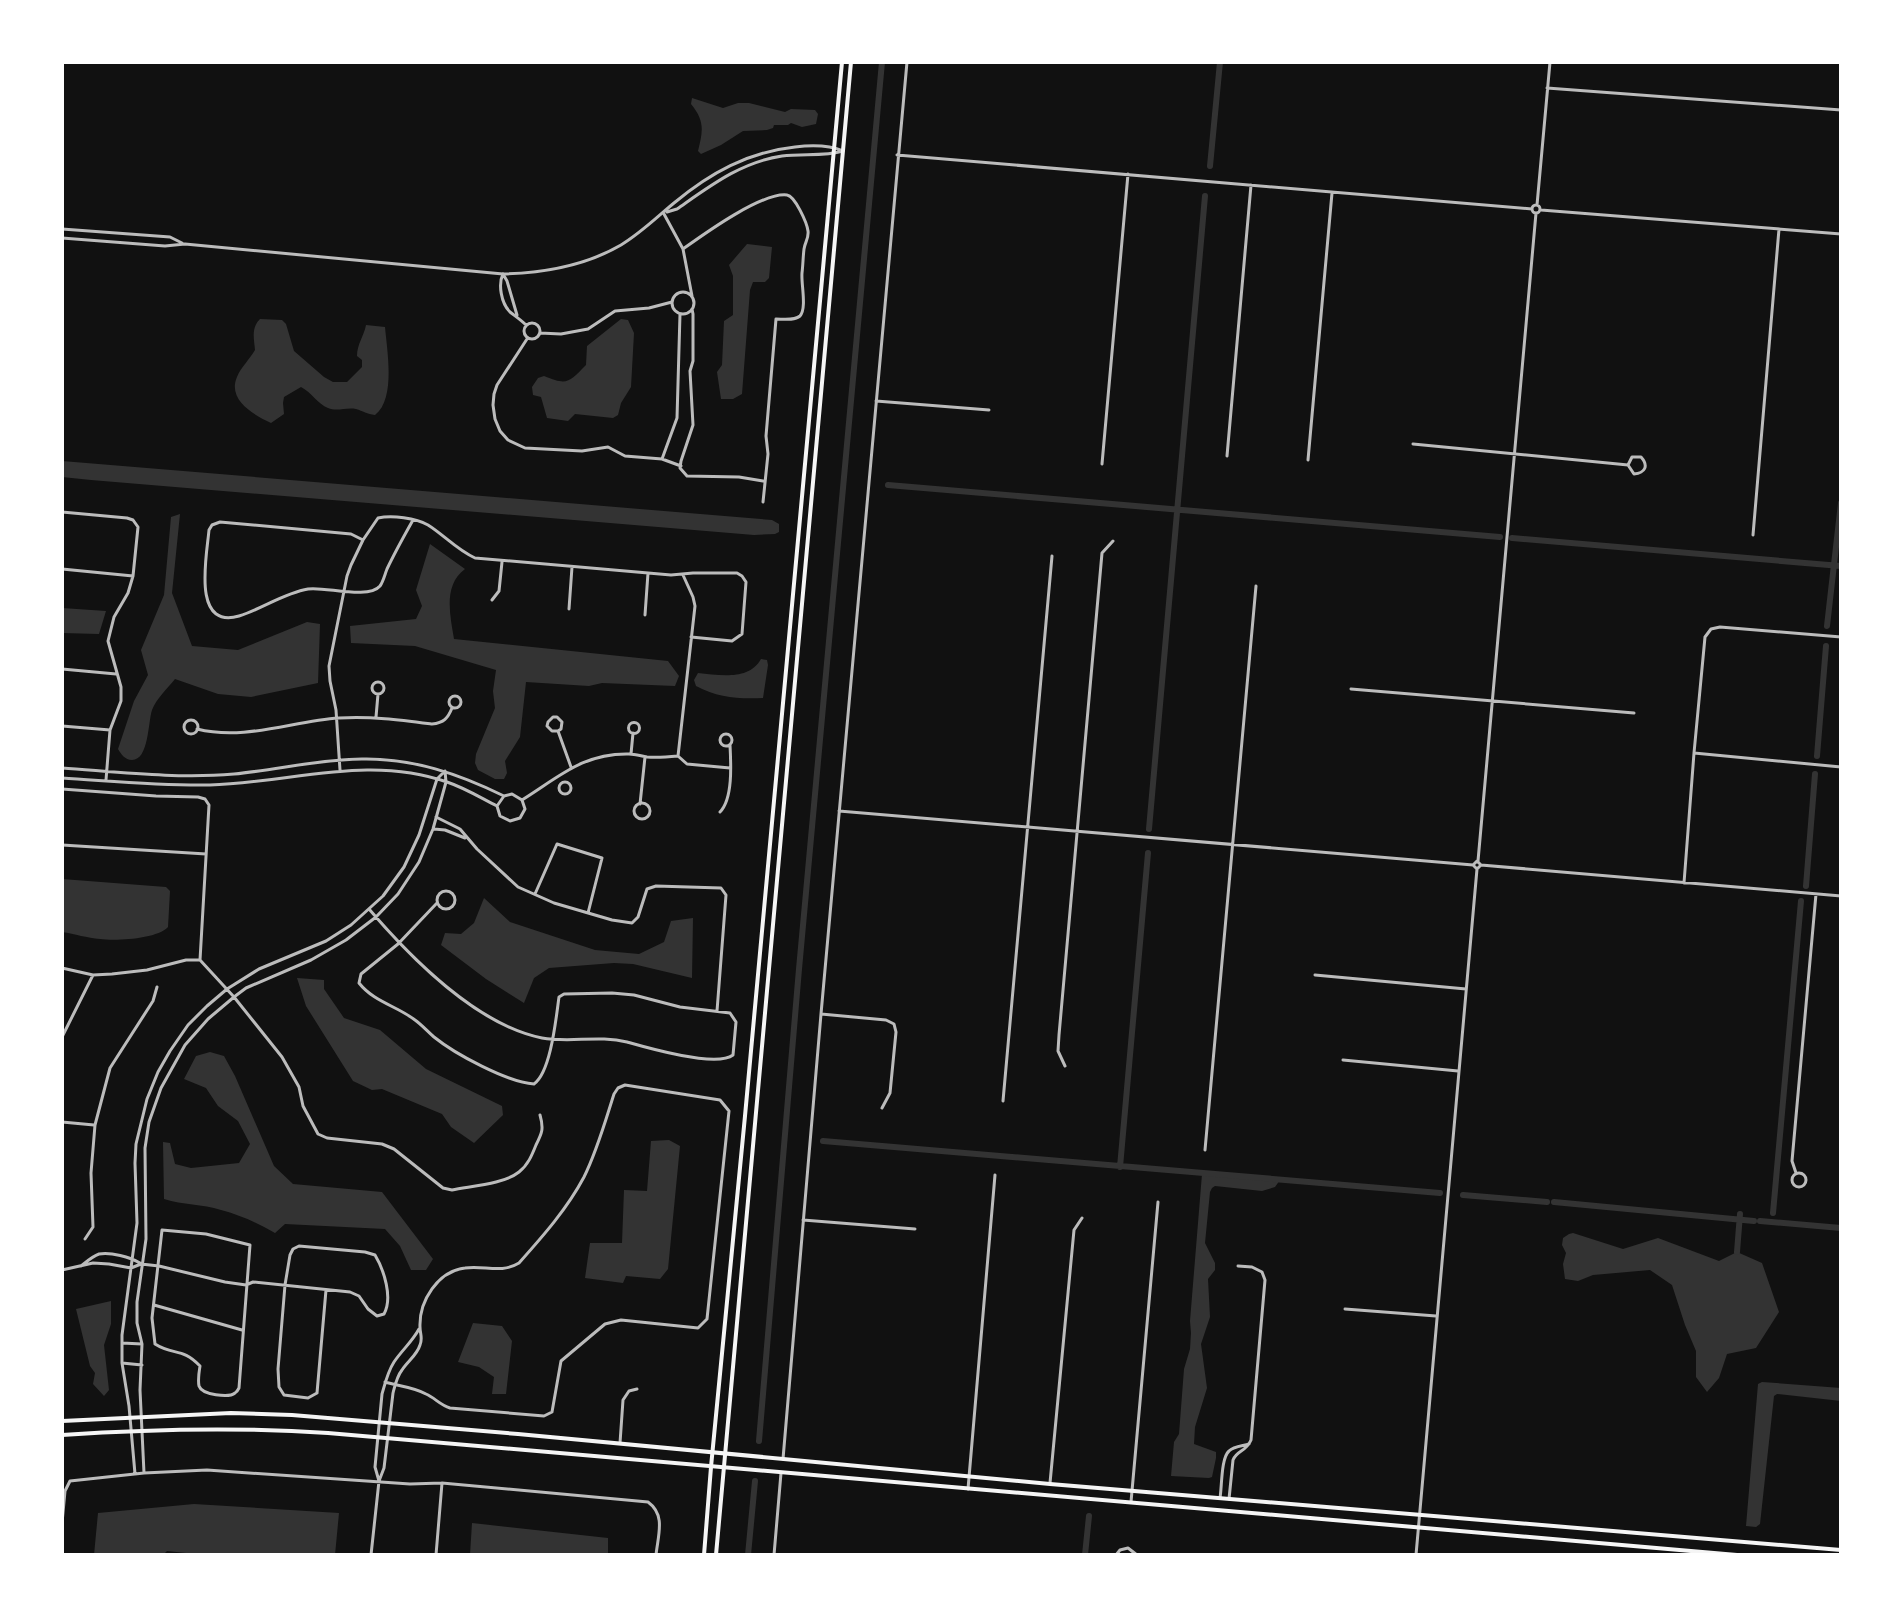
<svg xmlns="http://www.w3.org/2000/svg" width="1903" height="1617" font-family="Cabin,sans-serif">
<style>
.water{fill:#333}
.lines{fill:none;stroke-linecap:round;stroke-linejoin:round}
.canal{stroke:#333;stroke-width:6}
.minor{stroke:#bcbcbc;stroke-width:3}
.tertiary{stroke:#bcbcbc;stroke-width:3}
.secondary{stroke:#f5f5f5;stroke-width:4}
.trunk{stroke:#f5f5f5;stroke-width:4}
</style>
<rect width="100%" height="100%" fill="#111"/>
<path class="water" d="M692 98 723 108 738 103H749L785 112 791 109 815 110 818 114 816 124 802 127 791 123 788 125H774L773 128 767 130 743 131 721 145 701 154 698 151C703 131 705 121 691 104Z
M747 244 772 247 769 278 765 282H753L750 290 742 394 733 399H721L717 372 722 365 724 321 733 315V276L729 265Z
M260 319 282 320 286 324 294 351 324 377 333 382H347L362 367V360L357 356C357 344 364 336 366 325L385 327C387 350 396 399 375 415 367 414 363 411 356 409 346 407 337 412 328 408 318 404 311 392 301 387L284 397 283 403 284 414 271 423C254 415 227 400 237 377 241 367 250 359 255 350 254 338 251 328 260 319Z
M621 319 628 320 634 333 631 387 621 403 618 415 613 418 575 414 568 421 547 418 541 397 533 395 532 387 538 378 544 376C568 386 569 382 586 365L587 346Z
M62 461 772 520 779 524V532L775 534 754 535 91 480 62 477Z
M180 514 172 593 192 646 238 650 307 622 320 624 318 683 251 697 218 694 175 679C168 688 156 699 152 710 148 722 149 760 132 760 125 760 121 754 118 749L134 701 148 675 141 650 164 595 171 517Z
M430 544 465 569C443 585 450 615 454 639L668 661 679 676 675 686 602 683 589 686 526 682 520 737 505 761 507 773 504 779H495L478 770 475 763 476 754 495 708 493 691 496 670 415 646 351 643 350 626 416 619 422 606 416 590Z
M62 608 106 611 99 634 62 633Z
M761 659 767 660 768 665 763 698C739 699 718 698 696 686L694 680 698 673C719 675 749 681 761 659Z
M62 879 166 887 170 891 168 927C157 939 117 941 100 939 87 938 75 934 62 932Z
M484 898 510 922 595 950 639 954 664 942 671 921 693 918 692 978 633 964 614 963 549 968 534 978 524 1003 486 979 441 945 445 933 461 934 474 923Z
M297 978 324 980V989L344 1018 380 1030 426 1069 502 1106 503 1115 474 1143 451 1127 442 1114 382 1089 372 1090 353 1081 306 1006Z
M210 1052 224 1056 235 1076 274 1166 293 1184 382 1192 433 1259 426 1270H411L400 1246 385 1229 285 1224 275 1233C258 1223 240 1215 221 1210 202 1204 183 1205 164 1199L163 1142 170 1143 175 1164 191 1168 239 1163 250 1144 238 1121 218 1106 206 1088 184 1079 196 1056Z
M669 1140 680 1146 668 1269 660 1279 626 1276 623 1283 585 1278 590 1243H622L624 1190 647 1191 651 1141Z
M1202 1174 1280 1180 1275 1187 1262 1191 1215 1186 1212 1188 1210 1192 1205 1243 1215 1263V1270L1208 1279 1210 1317 1201 1344 1207 1388 1195 1427 1194 1444 1216 1452V1458L1212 1477 1209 1478 1171 1476 1174 1442 1179 1434 1184 1369 1190 1349 1191 1333 1190 1321Z
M1573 1233 1623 1249 1658 1238 1719 1261 1737 1252 1762 1263 1779 1312 1756 1348 1727 1354 1719 1378 1707 1392 1696 1377V1351L1685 1325 1672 1285 1650 1270 1593 1275 1578 1281 1565 1279 1563 1264 1566 1253 1562 1245 1563 1238 1569 1234Z
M111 1301V1324L104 1345 109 1390 104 1396 93 1384 95 1373 90 1366 76 1309Z
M473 1323 502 1326 512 1341 506 1394H492L494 1377 479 1367 458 1362Z
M1762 1382 1841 1388V1401L1777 1394 1774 1396 1760 1524 1756 1527 1746 1526 1758 1384Z
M194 1504 339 1513 335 1555H205L167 1551 163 1555H94L98 1513Z
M472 1523 608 1538V1555H470Z"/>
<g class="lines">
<path class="canal" d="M1210 166 1220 62
M888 485 1500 537
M1512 538 1841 566
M1827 626 1841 503
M1817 756 1826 646
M1149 829 1205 196
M1806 886 1815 774
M823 1141 1440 1193
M1120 1167 1148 853
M1463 1195 1547 1202
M1554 1202 1754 1221
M1773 1213 1801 901
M1760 1221 1841 1228
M1737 1252 1740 1214
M759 1441 799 969 882 62
M748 1555 755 1481
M1085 1555 1089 1516"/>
<path class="minor" d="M1547 88 1841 110
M897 155 1532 209
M1532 209a4 4 0 1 1 8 0a4 4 0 1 1-8 0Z
M1537 205 1550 62
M1541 210 1841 234
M664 214 683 249 692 296
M683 249C704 234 762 192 787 195 795 196 807 223 808 231 809 238 805 242 804 249 803 257 803 265 802 273 801 284 807 308 800 316 794 321 783 319 776 319L766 436 768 454 763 502
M503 274C498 284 501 303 510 312 515 316 521 320 526 325
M503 274 507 281 517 315
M672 303a11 11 0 1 1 22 0a11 11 0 1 1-22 0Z
M692 309 693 314V361L690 371 693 425 681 461 680 468 687 476 739 477 763 481
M524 331a8 8 0 1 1 16 0a8 8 0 1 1-16 0Z
M540 333 561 334 588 329 615 311 649 308 672 302
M527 339 497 385 494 394 493 405 495 419 500 431 508 440 525 448 582 451 608 447 625 456 662 459 681 466
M876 401 989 410
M1413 444 1628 465 1634 474C1645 473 1649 466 1641 457H1632L1628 465
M1227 456 1251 185
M662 459 677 418 680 314
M1308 460 1332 193
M1102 464 1128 174
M62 512 127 518 133 520 138 527 133 576 128 593 114 617 108 641 121 687V701L110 730 106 780
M413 520C404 536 395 552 387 569 385 574 383 582 380 586 368 600 324 586 308 589 284 593 262 609 239 616 191 630 207 554 209 530L212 525 220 522 351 534 363 540 378 518C392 515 416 518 428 525 444 535 457 550 475 558L671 575 693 573H737L742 576 746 582 742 634 732 641 691 637
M1753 535 1779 229
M62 569 133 576
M492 600 499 591 502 562
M569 609 572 567
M645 615 648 573
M62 669 116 674
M372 688a6 6 0 1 1 12 0a6 6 0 1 1-12 0Z
M1351 689 1634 713
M449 702a6 6 0 1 1 12 0a6 6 0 1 1-12 0Z
M376 717 378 694
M184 727a7 7 0 1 1 14 0a7 7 0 1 1-14 0Z
M628.5 728a5.5 5.5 0 1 1 11 0a5.5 5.5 0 1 1-11 0Z
M62 726 110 730
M197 729C245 741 292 721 339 718 371 716 401 720 432 724 444 723 448 718 452 708
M558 731H552L547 726 548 722 553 717H557L562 722 561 729 558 731 571 767
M720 740a6 6 0 1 1 12 0a6 6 0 1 1-12 0Z
M1694 753 1841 767
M631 754 633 733
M678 756 695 606 693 597 683 575
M62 768C119 772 177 779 234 774 277 770 319 759 362 759 413 758 459 774 504 796
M340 770 336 710 330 681 329 666 347 576 351 565 363 540
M62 778C111 781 160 786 210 785 290 783 368 754 447 782 465 788 481 798 497 806L500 816 510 821 520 818 525 809 522 800 512 794 504 796 497 806
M559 788a6 6 0 1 1 12 0a6 6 0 1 1-12 0Z
M62 789 156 796 198 797 205 799 209 805 200 960
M522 800C559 777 583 753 629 754 635 754 641 756 647 757 658 758 668 757 678 756L687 764 730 768
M634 811a8 8 0 1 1 16 0a8 8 0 1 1-16 0Z
M640 804 645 757
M839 811 1473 865
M720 812C733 799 731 764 730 745
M436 817 460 829 477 849 518 887 554 903 612 920 632 923 638 917 647 889 656 886 721 888 726 895 717 1011
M434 829 445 830 465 838
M62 845 206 854
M1477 861 1481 865 1477 869 1473 865Z
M1478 861 1536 213
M1481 865 1841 896
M1684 883 1694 753 1705 637 1711 629 1720 627 1841 637
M437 900a9 9 0 1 1 18 0a9 9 0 1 1-18 0Z
M535 894 557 844 602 858 588 913
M369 909C410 957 477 1025 542 1038 570 1043 599 1035 627 1042 648 1048 716 1068 733 1055L736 1022 730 1013 680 1007 634 995 612 993 564 994 559 997C556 1018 551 1072 534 1084 507 1082 455 1054 434 1037 427 1031 422 1025 415 1020 397 1006 374 1002 359 983L361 974 398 944 437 903
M62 968 93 975 112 974 147 970 186 960H200L234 997 282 1057 299 1087 303 1106 318 1134 327 1138 382 1144 394 1149 443 1188 452 1190C471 1186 504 1184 519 1172 528 1165 532 1155 536 1145 542 1133 544 1129 540 1115
M1315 975 1466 989
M821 1014 886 1020 894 1024 896 1032 890 1093 882 1108
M62 1037 93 975
M1343 1060 1458 1071
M1065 1066 1058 1051 1059 1035 1102 553 1113 541
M1003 1101 1052 556
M62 1122 94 1125
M1205 1150 1256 586
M1792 1180a7 7 0 1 1 14 0a7 7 0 1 1-14 0Z
M1796 1173 1792 1161 1816 894
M803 1220 915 1229
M162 1230 206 1234 250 1245 239 1388C238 1390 237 1392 235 1393 229 1398 202 1395 199 1386 198 1381 199 1372 200 1366 182 1347 174 1356 155 1344L152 1318Z
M85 1239 93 1227 91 1173 95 1125 110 1068 153 1001 157 987
M81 1266C86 1262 93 1256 99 1254 111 1252 130 1257 140 1263
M62 1270 93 1263 109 1264 131 1268 141 1264 159 1266 225 1282 246 1285 253 1282 350 1292 359 1296 368 1309 377 1316 384 1314C393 1298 384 1270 375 1255L365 1252 299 1246 293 1249 290 1255 285 1285 278 1369 279 1387 284 1395 308 1398 317 1393 326 1290
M154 1305 242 1330
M1345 1309 1436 1316
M122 1343 142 1344
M122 1363 142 1365
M620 1443 623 1400 629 1391 637 1389
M783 1459 821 1014 907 62
M144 1473 140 1390 142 1344 137 1323V1302L146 1239 145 1148 149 1122 161 1088 185 1045 208 1019 234 997 246 988 311 960 346 940 376 917 398 894 419 862 433 829 446 782 445 771
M135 1474 129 1406 122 1363V1335L137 1223 135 1163 136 1144 147 1099 158 1072 170 1051 188 1025 207 1006 227 989 259 969 326 941 351 925 383 896 404 867 419 835 437 779 445 771
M379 1481 375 1467 382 1394C385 1383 388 1371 394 1362 402 1350 412 1342 419 1329
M1050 1483 1074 1230 1082 1218
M968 1489 995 1175
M1220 1498C1222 1486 1221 1458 1229 1451 1234 1446 1243 1446 1249 1444
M1229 1499 1233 1460C1237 1450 1246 1452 1251 1440L1265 1280 1262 1272 1252 1267 1238 1266
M1131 1502 1158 1202
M62 1523 65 1491 70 1481 144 1473 207 1470 410 1484 442 1483 648 1502C666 1515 658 1535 656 1555
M371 1555 379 1481 384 1468 393 1393C395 1385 397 1376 402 1370 408 1361 417 1355 420 1345 423 1338 420 1334 420 1327 419 1301 438 1271 465 1268 484 1265 501 1274 519 1263 543 1236 567 1209 584 1177 597 1151 605 1122 614 1094L618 1088 625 1085 720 1100 729 1111 707 1319 698 1328 621 1320 605 1324 561 1361 552 1412 544 1416 450 1408C440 1405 435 1398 426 1394 414 1387 398 1386 385 1382
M436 1555 442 1483
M774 1555 781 1473
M1116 1555 1120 1550 1128 1548 1137 1555
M1416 1555 1477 869"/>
<path class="tertiary" d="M667 212 677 209C710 186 741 162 782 156 802 153 824 157 843 151
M62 229 170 237 182 243
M62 238 165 246 185 244 503 274C545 273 585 266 621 245 641 233 657 217 674 203 710 173 748 152 795 147 811 145 829 145 843 151"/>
<path class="secondary" d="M704 1555 711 1467 745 1116 842 62
M716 1555 851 62"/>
<path class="trunk" d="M62 1421 231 1413 292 1415 518 1434 1050 1484 1841 1550
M62 1435C151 1429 239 1427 328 1433L1737 1555"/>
</g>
<rect width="1903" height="1617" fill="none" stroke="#ffffff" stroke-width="128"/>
</svg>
